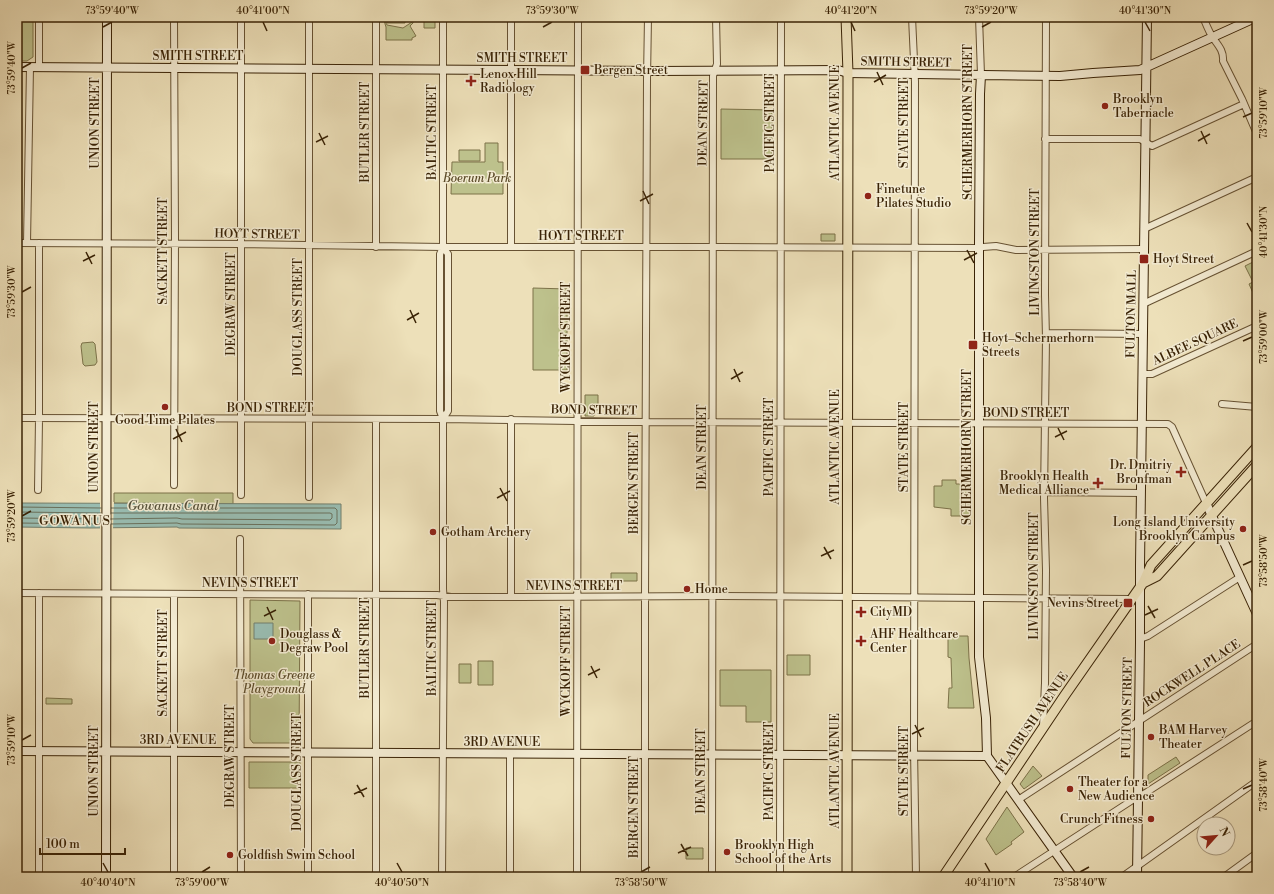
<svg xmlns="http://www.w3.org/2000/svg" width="1274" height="894" font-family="'Libre Bodoni',serif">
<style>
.green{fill:#bdc18c;stroke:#7c7249}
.water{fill:#99bdb2;stroke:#737f6d}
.pier{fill:#ede0b9}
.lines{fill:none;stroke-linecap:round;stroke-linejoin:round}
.shore{stroke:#6a705c;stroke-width:1}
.street-casing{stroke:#675233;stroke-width:8}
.secondary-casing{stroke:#3a2306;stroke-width:10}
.primary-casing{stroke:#3a2306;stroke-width:11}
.street{stroke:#f3ebd2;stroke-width:6}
.secondary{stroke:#f3ebd2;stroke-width:8}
.primary{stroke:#ede0b9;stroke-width:9}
.ticks{fill:none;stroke:#3a2306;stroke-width:1.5}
.poi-dot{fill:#8f2418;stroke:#f3ebd2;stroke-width:1.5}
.labels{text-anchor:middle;stroke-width:3;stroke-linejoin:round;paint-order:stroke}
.street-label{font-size:12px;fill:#3a2306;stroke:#f3ebd2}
.poi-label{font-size:12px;fill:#3a2306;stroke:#f3ebd2;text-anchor:start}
.park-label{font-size:12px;font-style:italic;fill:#5b4a28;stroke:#f3ebd2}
.water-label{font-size:13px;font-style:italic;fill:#56513a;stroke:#f3ebd2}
.neighbourhood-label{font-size:13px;letter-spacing:1px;fill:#3a2306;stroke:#f3ebd2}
.neatline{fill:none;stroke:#3a2306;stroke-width:1.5}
.ticks-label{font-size:10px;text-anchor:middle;fill:#3a2306}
</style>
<rect width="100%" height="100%" fill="#ede0b9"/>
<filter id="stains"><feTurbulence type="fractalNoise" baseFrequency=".005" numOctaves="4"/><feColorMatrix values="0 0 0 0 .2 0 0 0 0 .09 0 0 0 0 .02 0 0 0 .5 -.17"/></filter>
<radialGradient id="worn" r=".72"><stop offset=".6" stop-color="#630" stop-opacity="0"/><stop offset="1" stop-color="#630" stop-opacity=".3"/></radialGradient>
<path class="green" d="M17 17H33V57L27 61H17Z
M384 17H386V23L387 25 403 28 412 22 413 17H414L413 23 410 26 416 36 412 38V40H386V27L385 24Z
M387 17H405V23H387Z
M424 17H435V28H424Z
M721 109 772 110V159H721Z
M485 143H498V162H503V194H451L452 162H485Z
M459 150H480V161H459Z
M821 234H835V241H821Z
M1257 260V302L1249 284 1253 282 1245 266Z
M533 288 567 289V370H533Z
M93 342 95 344 97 362 95 365 85 366 83 364 81 346 82 343Z
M585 395H598V410H594V416H585Z
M942 480H956V484H970V516H951V509L934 507V486H942Z
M114 493H233V504L114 503Z
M611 573H637V581H611Z
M250 600 300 601 299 742 290 743H253L250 739Z
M948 636H968L969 658 974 708H948L949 688H952L951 658 948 657Z
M787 655H810V675H787Z
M478 661H493V685H478Z
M459 664H471V683H459Z
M720 670H771V722H746V706H720Z
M46 698 72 699V704H46Z
M1176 757 1180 763 1148 784V775Z
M249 762H300V788H249Z
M1033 766 1042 776 1024 789 1020 784Z
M1007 807 1024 832 1011 842 1012 844 996 855 986 839Z
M686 848H703V859H686Z"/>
<path class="water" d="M17 503 341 504V529L179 528 177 527 90 528 17 527Z
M254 623H273V639H254Z"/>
<path class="pier" d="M100 502H114L113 529H100Z"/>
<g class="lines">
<path class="shore" d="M17 507 101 508
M17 512 101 513
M17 518 101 519
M111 519 177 518 182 519 330 520 332 518V514L330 513H111
M17 523 101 524
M111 524 177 523 181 524 335 525 337 523V510L335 508H111"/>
<g class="street-casing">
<path id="street" d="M39 17V67
M309 17V497
M912 17 915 82 914 748 916 877
M979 17 981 75
M1203 17C1206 24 1209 32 1213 38 1218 45 1224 51 1223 61L1242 99 1257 134
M1045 139H1140L1152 146 1244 104
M1144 229 1257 177
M17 243 242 244 443 247H719L979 248 983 247 996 246 1016 250 1144 249
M27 243 30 67
M376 247V17
M511 247V17
M1143 304 1257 251
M1046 333 1143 334
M1142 374H1152L1257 326
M1222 404 1257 407
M17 418 443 419 645 422 1168 424 1172 427 1206 503
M443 419 448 411V254L443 247
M174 485 175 238 174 17
M38 490 39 419V243
M1044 492 1141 493
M241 495V17
M240 539 241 877
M17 593 437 595 451 597H520L719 596 1131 599
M511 597V419
M1140 639 1148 636 1240 577
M1043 727 1045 683 1046 570 1044 498 1046 338 1045 295 1046 17
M510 753V877
M1018 800 1257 644
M39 877V593
M174 877V594
M308 877V594
M376 877V419
M442 877 444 602 443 589V419L440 411V254L443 247V17
M577 877 578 17
M645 877V596L647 79 648 17
M712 877 713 76 717 64 716 17
M780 877 781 17
M1014 877 1131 801 1147 792 1257 721
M1122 877 1257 781
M1224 877 1257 853"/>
</g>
<g class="secondary-casing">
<path id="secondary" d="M17 67 653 71 838 70 848 73 1060 76 1093 73 1140 70 1257 17
M981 75 980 94 979 242V657L986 718 987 756
M1206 503 1257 614
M17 751 987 756
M987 756 1073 877
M106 877 107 17
M1137 877 1140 643V566L1147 17"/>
</g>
<g class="primary-casing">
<path id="primary" d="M846 17 848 73 847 877
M1143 583 1157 576 1257 465
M943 877 1065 695 1143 583 1151 565 1257 447"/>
</g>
<use href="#street" class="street"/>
<use href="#secondary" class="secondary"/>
<use href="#primary" class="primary"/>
</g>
<path class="ticks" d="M263 22 267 31M851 22 855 31M1145 22 1150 31M103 27 112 22M543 27 552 22M982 27 991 22M22 68 31 63M877 72 883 85M874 82 886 75M1243 117 1252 113M1201 131 1207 144M319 133 325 145M1198 141 1210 134M316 142 328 136M643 191 649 204M640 201 653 194M1247 223 1252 232M967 250 974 263M86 252 92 264M964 260 977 253M83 261 95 255M22 292 31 287M410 310 416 323M407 320 419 313M1243 341 1252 337M734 369 740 382M731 379 743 372M1058 428 1064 440M176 429 182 442M1055 437 1067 431M173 439 186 432M500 488 507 501M497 498 510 491M22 516 31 511M824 547 831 559M821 556 834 550M1243 565 1252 561M1148 606 1155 618M267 607 273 620M1145 615 1158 609M264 616 276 610M591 666 597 678M588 675 600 669M915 725 921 737M912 734 924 728M22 740 31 735M357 785 364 797M1243 789 1252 785M354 794 367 788M681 844 688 856M678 853 691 847M103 863 108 872M397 863 402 872M985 863 990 872M202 872 210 867M641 872 650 867M1080 872 1089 867"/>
<g class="poi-dot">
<rect x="580" y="65" width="10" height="10" rx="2"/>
<path d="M469 75h4v4h4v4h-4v4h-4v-4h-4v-4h4z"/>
<circle cx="1105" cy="106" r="4"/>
<circle cx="868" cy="196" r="4"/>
<rect x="1139" y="254" width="10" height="10" rx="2"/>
<rect x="968" y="340" width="10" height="10" rx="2"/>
<circle cx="165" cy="407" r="4"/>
<path d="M1179 466h4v4h4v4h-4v4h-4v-4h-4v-4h4z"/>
<path d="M1096 477h4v4h4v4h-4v4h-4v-4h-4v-4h4z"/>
<circle cx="1243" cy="529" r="4"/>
<circle cx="433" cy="532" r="4"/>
<circle cx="687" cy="589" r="4"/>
<rect x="1123" y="598" width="10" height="10" rx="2"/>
<path d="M859 606h4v4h4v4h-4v4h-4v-4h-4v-4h4z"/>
<circle cx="272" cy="641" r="4"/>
<path d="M859 635h4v4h4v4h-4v4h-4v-4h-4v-4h4z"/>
<circle cx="1151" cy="737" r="4"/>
<circle cx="1070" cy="789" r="4"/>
<circle cx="1151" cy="819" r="4"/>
<circle cx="727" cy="852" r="4"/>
<circle cx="230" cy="855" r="4"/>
</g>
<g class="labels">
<g class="street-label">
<text x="198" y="60">SMITH STREET</text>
<text x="522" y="62">SMITH STREET</text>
<text transform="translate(906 62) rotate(1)" y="4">SMITH STREET</text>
<text transform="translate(968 122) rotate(-90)" y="4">SCHERMERHORN STREET</text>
<text transform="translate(95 123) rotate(-90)" y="4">UNION STREET</text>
<text transform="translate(703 123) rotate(-89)" y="4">DEAN STREET</text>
<text transform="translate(770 123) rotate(-90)" y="4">PACIFIC STREET</text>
<text transform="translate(835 123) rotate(-90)" y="4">ATLANTIC AVENUE</text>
<text transform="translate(904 123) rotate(-90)" y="4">STATE STREET</text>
<text transform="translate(365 132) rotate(-90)" y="4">BUTLER STREET</text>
<text transform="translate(432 132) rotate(-90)" y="4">BALTIC STREET</text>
<text transform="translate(257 234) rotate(1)" y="4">HOYT STREET</text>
<text x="581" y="240">HOYT STREET</text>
<text transform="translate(163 251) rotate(-90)" y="4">SACKETT STREET</text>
<text transform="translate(1035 252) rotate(-90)" y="4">LIVINGSTON STREET</text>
<text transform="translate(231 304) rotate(-90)" y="4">DEGRAW STREET</text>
<text transform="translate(1131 314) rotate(-89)" y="4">FULTON MALL</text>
<text transform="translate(298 317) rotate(-90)" y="4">DOUGLASS STREET</text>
<text transform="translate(566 337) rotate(-90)" y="4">WYCKOFF STREET</text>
<text transform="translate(1195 342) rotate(-25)" y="4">ALBEE SQUARE</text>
<text x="270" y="412">BOND STREET</text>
<text transform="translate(594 410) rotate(1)" y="4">BOND STREET</text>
<text x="1026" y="417">BOND STREET</text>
<text transform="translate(94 447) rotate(-90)" y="4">UNION STREET</text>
<text transform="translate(702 447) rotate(-90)" y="4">DEAN STREET</text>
<text transform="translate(769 447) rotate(-90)" y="4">PACIFIC STREET</text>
<text transform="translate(835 447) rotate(-90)" y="4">ATLANTIC AVENUE</text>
<text transform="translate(904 447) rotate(-90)" y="4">STATE STREET</text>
<text transform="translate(967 447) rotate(-90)" y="4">SCHERMERHORN STREET</text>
<text transform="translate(634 483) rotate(-90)" y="4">BERGEN STREET</text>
<text transform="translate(1034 576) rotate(-90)" y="4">LIVINGSTON STREET</text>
<text x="250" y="587">NEVINS STREET</text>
<text x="574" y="590">NEVINS STREET</text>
<text transform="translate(365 648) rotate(-90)" y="4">BUTLER STREET</text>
<text transform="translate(432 648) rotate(-90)" y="4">BALTIC STREET</text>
<text transform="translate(566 661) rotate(-90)" y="4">WYCKOFF STREET</text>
<text transform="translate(163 663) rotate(-90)" y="4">SACKETT STREET</text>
<text transform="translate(1192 673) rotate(-33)" y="4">ROCKWELL PLACE</text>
<text transform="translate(1127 708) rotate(-89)" y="4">FULTON STREET</text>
<text transform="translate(1032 722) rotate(-56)" y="4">FLATBUSH AVENUE</text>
<text x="178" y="744">3RD AVENUE</text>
<text x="502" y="746">3RD AVENUE</text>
<text transform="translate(230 756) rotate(-90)" y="4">DEGRAW STREET</text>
<text transform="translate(94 771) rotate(-90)" y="4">UNION STREET</text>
<text transform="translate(701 771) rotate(-90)" y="4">DEAN STREET</text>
<text transform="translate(769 771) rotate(-90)" y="4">PACIFIC STREET</text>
<text transform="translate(835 771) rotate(-90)" y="4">ATLANTIC AVENUE</text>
<text transform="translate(904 771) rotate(-90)" y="4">STATE STREET</text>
<text transform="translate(297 772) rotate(-90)" y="4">DOUGLASS STREET</text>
<text transform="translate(634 807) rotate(-90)" y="4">BERGEN STREET</text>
</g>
<g class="poi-label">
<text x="594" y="74">Bergen Street</text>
<text x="480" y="78">Lenox Hill<tspan x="480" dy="14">Radiology</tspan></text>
<text x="1113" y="103">Brooklyn<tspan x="1113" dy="14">Tabernacle</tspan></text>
<text x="876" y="193">Finetune<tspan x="876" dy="14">Pilates Studio</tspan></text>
<text x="1153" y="263">Hoyt Street</text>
<text x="982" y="342">Hoyt–Schermerhorn<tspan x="982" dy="14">Streets</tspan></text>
<text x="165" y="424" text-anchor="middle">Good Time Pilates</text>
<text x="1172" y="469" text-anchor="end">Dr. Dmitriy<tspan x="1172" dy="14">Bronfman</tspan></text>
<text x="1089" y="480" text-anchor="end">Brooklyn Health<tspan x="1089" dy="14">Medical Alliance</tspan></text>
<text x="1235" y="526" text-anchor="end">Long Island University<tspan x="1235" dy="14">Brooklyn Campus</tspan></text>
<text x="441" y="536">Gotham Archery</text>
<text x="695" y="593">Home</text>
<text x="1119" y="607" text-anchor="end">Nevins Street</text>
<text x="870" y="616">CityMD</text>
<text x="280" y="638">Douglass &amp;<tspan x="280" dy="14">Degraw Pool</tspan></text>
<text x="870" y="638">AHF Healthcare<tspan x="870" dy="14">Center</tspan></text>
<text x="1159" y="734">BAM Harvey<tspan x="1159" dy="14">Theater</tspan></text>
<text x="1078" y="786">Theater for a<tspan x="1078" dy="14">New Audience</tspan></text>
<text x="1143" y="823" text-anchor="end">Crunch Fitness</text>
<text x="735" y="849">Brooklyn High<tspan x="735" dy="14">School of the Arts</tspan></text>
<text x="238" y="859">Goldfish Swim School</text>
</g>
<g class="park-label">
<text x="477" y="182">Boerum Park</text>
<text x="274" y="679">Thomas Greene<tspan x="274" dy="14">Playground</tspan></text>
</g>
<g class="water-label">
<text x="173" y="510">Gowanus Canal</text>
</g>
<g class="neighbourhood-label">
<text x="75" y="525">GOWANUS</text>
</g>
</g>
<rect width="1274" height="894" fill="none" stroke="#ede0b9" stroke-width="44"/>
<g transform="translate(1216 836) rotate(63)"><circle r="19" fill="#f3ebd2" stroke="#a99b80"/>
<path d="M0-3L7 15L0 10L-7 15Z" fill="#8f2418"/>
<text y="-6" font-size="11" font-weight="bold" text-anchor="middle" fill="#3a2306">N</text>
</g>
<path d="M40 848v6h85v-6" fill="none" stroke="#3a2306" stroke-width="2"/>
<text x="46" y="848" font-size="12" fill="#3a2306" stroke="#f3ebd2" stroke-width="3" paint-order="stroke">100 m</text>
<rect x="22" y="22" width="1230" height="850" class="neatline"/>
<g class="ticks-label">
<text x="112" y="14">73°59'40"W</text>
<text x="263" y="14">40°41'00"N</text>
<text x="552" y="14">73°59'30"W</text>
<text x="851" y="14">40°41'20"N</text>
<text x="991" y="14">73°59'20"W</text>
<text x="1145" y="14">40°41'30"N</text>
<text transform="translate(11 68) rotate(-90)" y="4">73°59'40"W</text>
<text transform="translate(1263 113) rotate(-90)" y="4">73°59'10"W</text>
<text transform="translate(1263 232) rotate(-90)" y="4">40°41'30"N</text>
<text transform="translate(11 292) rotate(-90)" y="4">73°59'30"W</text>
<text transform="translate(1263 337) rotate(-90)" y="4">73°59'00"W</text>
<text transform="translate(11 516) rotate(-90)" y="4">73°59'20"W</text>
<text transform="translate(1263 561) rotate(-90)" y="4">73°58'50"W</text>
<text transform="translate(11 740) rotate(-90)" y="4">73°59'10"W</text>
<text transform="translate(1263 785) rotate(-90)" y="4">73°58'40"W</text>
<text x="108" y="886">40°40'40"N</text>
<text x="202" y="886">73°59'00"W</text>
<text x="402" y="886">40°40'50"N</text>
<text x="641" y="886">73°58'50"W</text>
<text x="990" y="886">40°41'10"N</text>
<text x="1080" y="886">73°58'40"W</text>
</g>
<rect width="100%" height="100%" filter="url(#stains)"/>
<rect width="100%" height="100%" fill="url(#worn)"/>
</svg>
